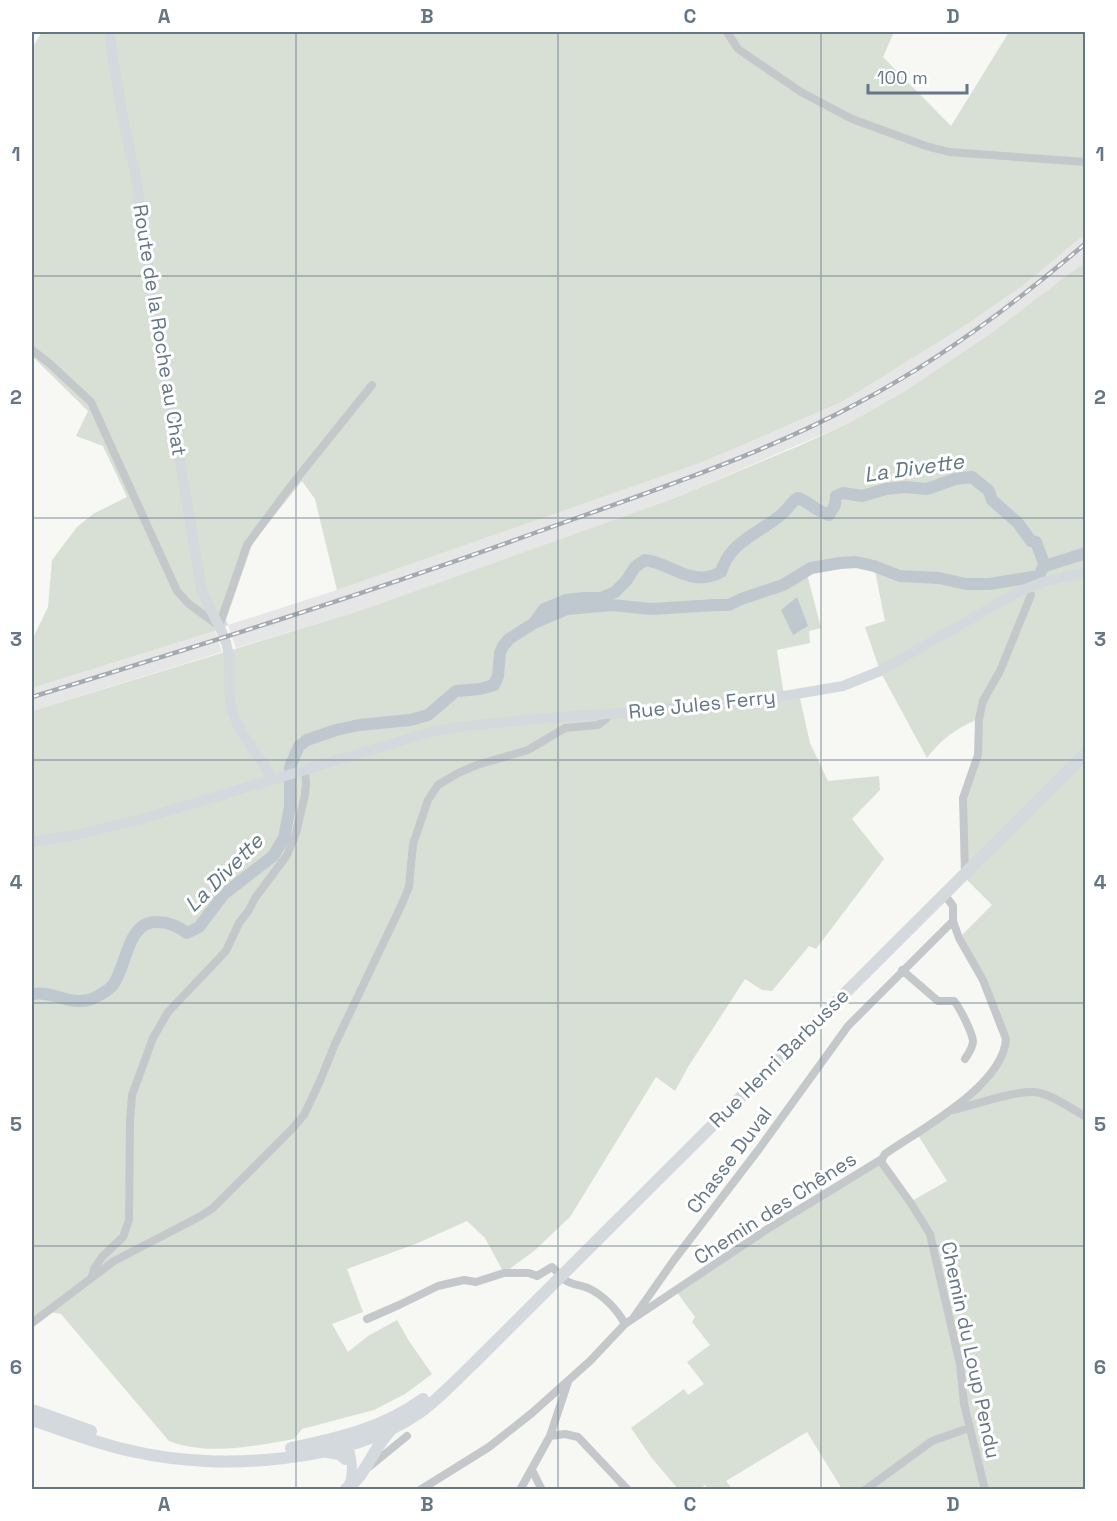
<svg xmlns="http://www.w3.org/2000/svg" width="1117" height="1521" font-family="'Space Grotesk',sans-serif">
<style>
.built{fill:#e5e6e5}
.green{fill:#d8dfd5}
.water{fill:#bfc8ce}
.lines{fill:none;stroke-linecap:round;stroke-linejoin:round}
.river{stroke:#bfc8ce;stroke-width:12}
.street{stroke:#c4c8cb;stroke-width:8}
.secondary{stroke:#d4d9dd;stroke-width:10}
.primary{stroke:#d4d9dd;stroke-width:12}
.rail-casing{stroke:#a4aab0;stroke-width:4.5}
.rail{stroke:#fff;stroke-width:2;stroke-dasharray:7;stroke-linecap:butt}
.grid{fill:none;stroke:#657686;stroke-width:1.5;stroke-opacity:0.55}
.labels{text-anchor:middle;stroke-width:6;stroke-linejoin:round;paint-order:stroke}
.street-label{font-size:20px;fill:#657686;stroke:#fff}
.water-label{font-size:21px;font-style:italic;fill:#617782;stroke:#fff}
.neatline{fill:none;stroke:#657686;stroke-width:2}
.grid-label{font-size:20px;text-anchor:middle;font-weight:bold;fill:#657686}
</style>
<rect width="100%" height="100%" fill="#f7f7f4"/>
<path class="built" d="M1085 234V262L1078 269 994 331 905 391 849 423 672 499 365 609 236 648 228 625 337 590 703 462 842 402 969 323 1025 284Z
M215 631 222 652 32 711V688Z"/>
<path class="green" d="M42 32H894L883 57 951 126 1009 32H1085V234L1025 284 969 323 842 402 703 462 337 590 315 499 302 481 253 542 226 620 228 625 215 631 32 688V640L48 607 52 560 77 527 93 514 127 497 103 446 76 436 88 411 32 356V48Z
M1085 262V1489H842L807 1432 726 1481 732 1489H708L705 1485 700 1489H678L651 1457 631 1428 684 1389 688 1395 704 1384 687 1362 710 1345 692 1322 695 1317 676 1291 882 1160 910 1202 947 1181 916 1132 976 1089 1005 1047 1004 1030 959 938 992 905 968 881 965 873 963 798 975 765 978 719C957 728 941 739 927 758L880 671 865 627 885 621 874 566 856 562 811 568 806 570 821 628 809 631 810 643 777 650 784 696 799 694 810 743 828 781 879 776 880 790 852 819 884 859 816 949 809 946 772 991 762 990 745 979 688 1067 675 1091 656 1077 570 1217 534 1251 504 1273 485 1238 467 1221 418 1243 347 1269 363 1312 332 1324 348 1352 368 1336 397 1320 409 1341 432 1374 405 1394 374 1410 302 1429 294 1439C254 1446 208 1456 169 1441L61 1314 51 1312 32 1328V711L365 609 672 499 801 445 849 423 905 391 994 331Z"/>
<path class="water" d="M797 597 808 626 793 635 781 610Z"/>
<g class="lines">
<path class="river" d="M534 623 544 609 566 600 584 598H601L615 592 626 581 635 567 645 560C674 564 691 588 721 572 730 541 760 533 782 514 788 509 791 502 798 498 809 502 818 512 829 515L835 505 836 496 843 493 862 496 886 489 905 487 927 489 955 479 972 477 989 491 992 500 1018 523 1031 541 1036 542 1045 566
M32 994C53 990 72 1008 94 998 100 995 109 990 113 985 127 966 127 921 157 922 169 922 178 926 187 933L199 927 224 894 273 856 284 838 290 807V767L299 746 307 740 336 730 359 725 410 720 428 715 456 691 480 689 494 685 498 676 500 653 503 646 509 639 534 623 567 609 612 605 651 609 716 605H729L741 599 783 585 811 568 840 563 856 562 874 566 900 576 939 578 966 584H989L1039 576 1042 569 1045 566 1086 553"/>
<path class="street" d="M727 32 738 49 801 92 852 119 926 146 949 152 1086 162
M32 350 49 363 91 402 177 591 189 604 219 626 247 545 290 487 372 385
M965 873 963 798 978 755 979 719 983 701 1000 671 1031 595
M902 970 938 1001H954C960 1008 972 1032 973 1041 973 1048 968 1054 965 1059
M953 1110C975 1105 1020 1088 1040 1093 1056 1097 1072 1109 1086 1117
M882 1159V1163L910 1202 930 1234 960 1364 964 1404 985 1490
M92 1276 94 1269 102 1257 123 1237 129 1220 130 1120 132 1095 153 1038 168 1012 226 951 239 923 249 910 255 898 287 855 296 833 305 795 306 783 305 770
M634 1317 674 1260 759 1149 848 1026 953 921
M367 1319 399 1305 438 1286 464 1280 476 1282 504 1273H529L537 1276 552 1267C558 1271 559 1277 565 1280 572 1285 581 1285 588 1288 603 1295 617 1309 625 1324
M32 1323 114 1261 199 1217 213 1208 291 1130 304 1115 320 1081 335 1044 401 906 409 887 413 844 428 800 438 785 458 773 477 765 528 750 565 728 598 725 607 718 608 714
M550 1436 565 1434 578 1437 628 1490
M369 1467 407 1436
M532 1470 542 1490
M420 1490 489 1447 532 1413 590 1361 625 1324 769 1228 882 1159 885 1154C921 1129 1003 1086 1006 1039L983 980 959 938 953 921V906L944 894
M520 1490 550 1436 568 1382
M865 1490 932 1441 969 1428"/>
<path class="secondary" d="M109 32 121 108 138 188 152 294 201 587C207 610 224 627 228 651 232 672 226 695 234 716 242 739 262 757 272 779
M32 842 76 835 138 820 431 732 466 726 535 719 635 712 784 696 843 686 880 671 1018 592 1043 582 1086 572
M344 1439C352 1453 356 1476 346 1489
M322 1452 339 1455 345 1460"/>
<path class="primary" d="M32 1410 91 1431
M32 1420C66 1431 100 1445 136 1452 220 1471 346 1463 419 1413 439 1399 455 1381 473 1364L1086 753
M291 1448C339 1438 383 1428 423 1399
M346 1489C366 1476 373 1448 390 1431"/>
<g class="rail-casing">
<path id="rail" d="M32 697C198 646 365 594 529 535 637 496 756 458 858 403 940 360 1015 304 1086 243"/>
</g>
<use href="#rail" class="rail"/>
</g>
<path class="grid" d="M296 32V1490M558 32V1490M821 32V1490M32 276H1086M32 518H1086M32 760H1086M32 1003H1086M32 1246H1086"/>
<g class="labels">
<g class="street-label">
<text transform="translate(160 330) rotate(81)" y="7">Route de la Roche au Chat</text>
<text transform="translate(702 704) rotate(-6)" y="7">Rue Jules Ferry</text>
<text transform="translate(779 1058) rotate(-45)" y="7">Rue Henri Barbusse</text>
<text transform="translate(729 1160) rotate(-53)" y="7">Chasse Duval</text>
<text transform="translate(775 1208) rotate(-33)" y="7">Chemin des Chênes</text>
<text transform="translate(971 1350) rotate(78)" y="7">Chemin du Loup Pendu</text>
</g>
<g class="water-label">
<text transform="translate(914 468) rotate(-8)" y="7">La Divette</text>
<text transform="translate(224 873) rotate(-45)" y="7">La Divette</text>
</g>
</g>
<rect width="1117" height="1521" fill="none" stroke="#ffffff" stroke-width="66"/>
<path d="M868 84v9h99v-9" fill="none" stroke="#657686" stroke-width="3"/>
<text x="877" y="84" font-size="18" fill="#657686" stroke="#ffffff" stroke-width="4.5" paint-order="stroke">100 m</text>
<rect x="33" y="33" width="1051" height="1455" class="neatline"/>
<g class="grid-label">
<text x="164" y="23">A</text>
<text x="427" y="23">B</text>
<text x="690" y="23">C</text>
<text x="953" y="23">D</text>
<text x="16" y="161">1</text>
<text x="1100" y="161">1</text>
<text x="16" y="404">2</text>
<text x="1100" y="404">2</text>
<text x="16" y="646">3</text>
<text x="1100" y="646">3</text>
<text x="16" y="889">4</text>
<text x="1100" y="889">4</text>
<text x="16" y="1131">5</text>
<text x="1100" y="1131">5</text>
<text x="16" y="1374">6</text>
<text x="1100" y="1374">6</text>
<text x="164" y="1511">A</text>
<text x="427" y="1511">B</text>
<text x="690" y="1511">C</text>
<text x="953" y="1511">D</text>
</g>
</svg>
